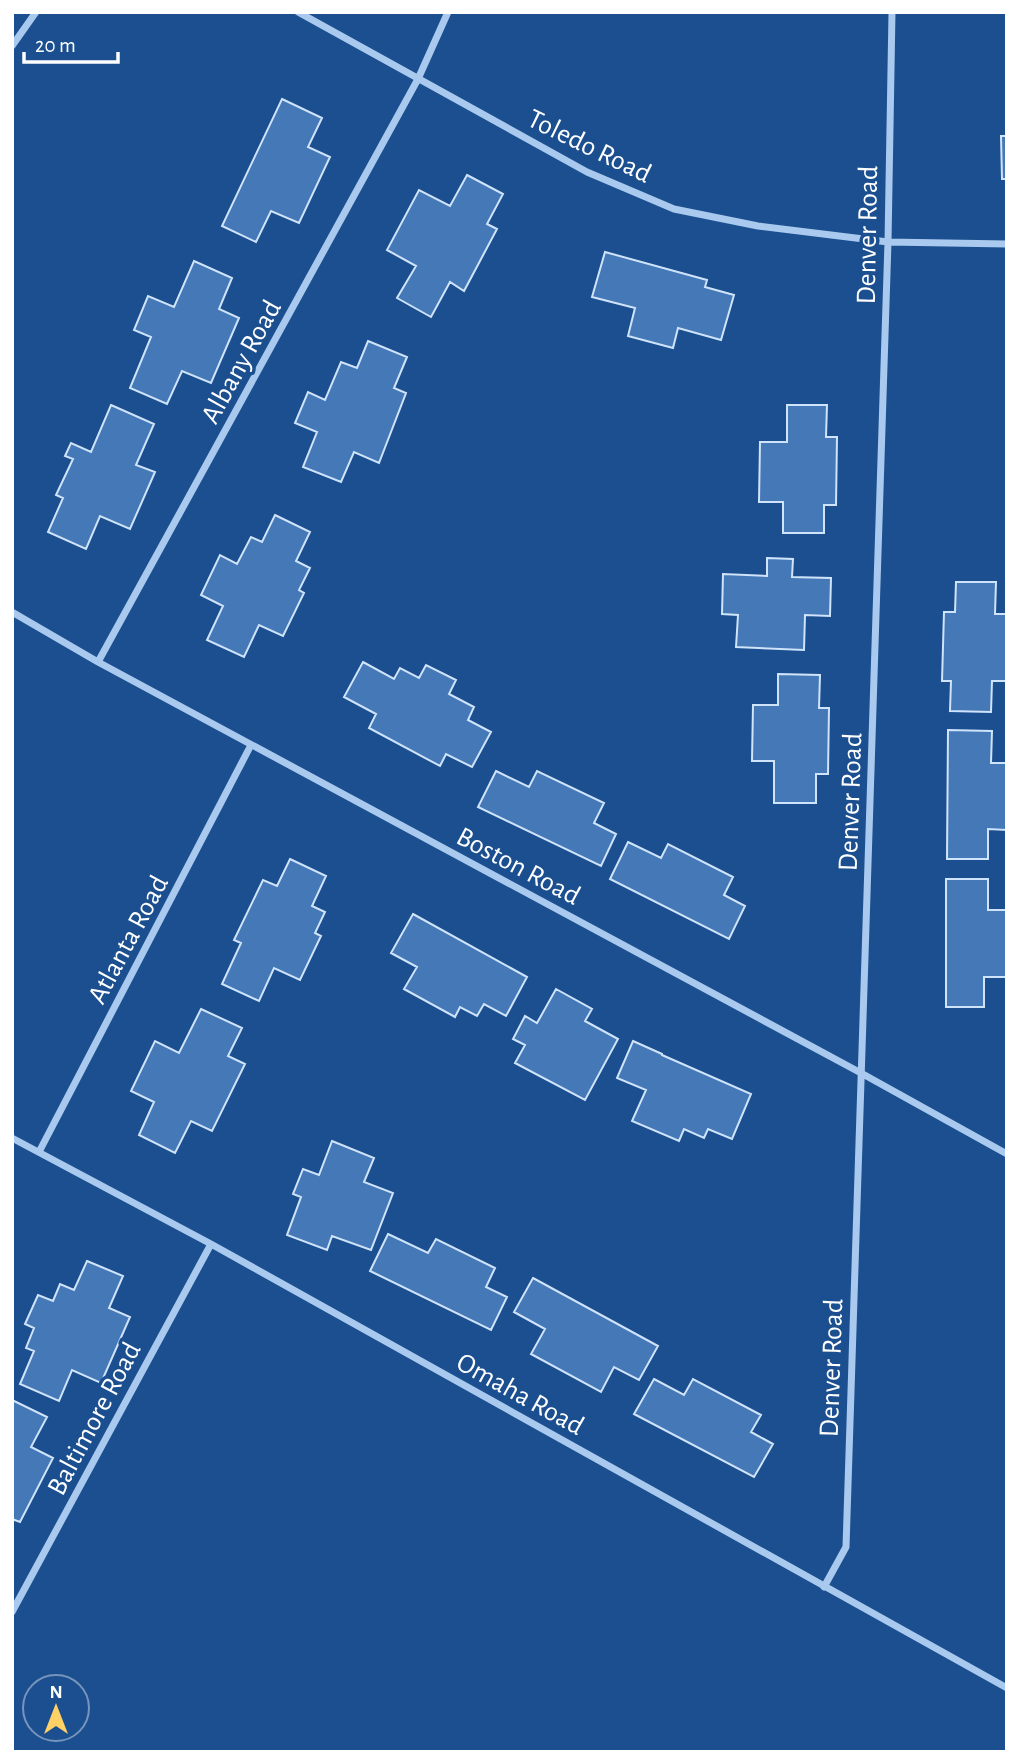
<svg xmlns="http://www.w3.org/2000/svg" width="1019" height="1764" font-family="'Alegreya Sans',sans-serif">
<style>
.building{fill:#4478b7;stroke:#cfe3fa;stroke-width:2}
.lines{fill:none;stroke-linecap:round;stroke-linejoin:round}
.street{stroke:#a9c9ee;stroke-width:7}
.labels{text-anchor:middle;stroke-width:7;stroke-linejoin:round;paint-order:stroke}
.street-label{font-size:28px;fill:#fff;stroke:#1b4f8f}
</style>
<rect width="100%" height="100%" fill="#1b4f8f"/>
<path class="building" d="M282 99 322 118 308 147 330 157 299 223 271 211 256 242 222 226Z
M1001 136H1007V179H1002Z
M467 175 503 194 487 224 497 229 464 291 450 282 431 317 397 298 416 266 387 250 419 190 450 206Z
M605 252 707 280 705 287 734 295 721 340 678 328 673 348 628 336 635 308 592 297Z
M194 261 232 278 219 309 239 318 211 383 182 371 167 404 130 388 151 337 134 330 148 296 174 307Z
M368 341 407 357 394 388 406 393 379 463 354 452 341 482 303 467 317 432 295 423 308 392 325 400 341 362 357 368Z
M111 405 154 424 136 465 155 472 130 529 100 516 86 549 48 532 63 498 56 495 73 459 65 456 71 443 91 452Z
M787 405H827L826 437H837L836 505H824V533H783V502H759L760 442H787Z
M275 515 310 532 296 561 310 568 299 590 304 593 283 636 259 625 244 657 207 640 223 606 201 595 220 555 237 564 251 537 262 542Z
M767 558 793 559 792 577 831 578 830 616 805 615 804 650 736 647 738 615 722 614 723 574 767 576Z
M956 582H996L995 614H1007V681H992L991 712 950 711 951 681H942L944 612H955Z
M363 662 394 679 400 668 419 678 426 665 456 680 449 694 474 707 468 720 491 732 472 767 446 754 440 766 369 728 376 714 344 697Z
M778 674 820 675 819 708H829L828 774H816V803H774V761H752L753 705H778Z
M948 730 992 731 991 763H1007V830L988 829V859H947Z
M496 771 529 787 537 771 604 803 594 823 616 834 601 866 478 807Z
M628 842 661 858 668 844 733 877 724 895 745 906 729 939 610 879Z
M290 859 326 876 312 906 325 912 315 933 321 936 300 980 274 968 259 1001 222 984 241 943 234 940 263 880 277 886Z
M946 879H988V910H1007V977H984V1007H946Z
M413 914 527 977 506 1016 484 1004 477 1016 460 1007 455 1017 404 989 417 967 391 953Z
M556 989 592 1009 585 1021 618 1039 585 1100 515 1063 525 1045 513 1039 525 1016 537 1023Z
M201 1009 242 1028 228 1056 245 1064 212 1131 191 1121 175 1153 139 1135 154 1102 131 1091 155 1041 179 1053Z
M633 1041 662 1054V1055L751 1094 732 1139 708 1129 704 1138 684 1129 679 1141 632 1121 646 1090 617 1078Z
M332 1141 374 1158 364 1182 393 1193 371 1250 332 1236 327 1250 287 1235 301 1197 293 1194 303 1169 319 1175Z
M388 1234 428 1253 436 1239 495 1268 486 1287 507 1297 491 1330 370 1271Z
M87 1261 123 1276 109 1308 130 1317 101 1383 72 1370 59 1401 20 1384 34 1351 26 1348 34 1328 25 1324 38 1295 53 1301 60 1284 74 1290Z
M533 1278 658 1346 639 1380 614 1367 601 1392 531 1354 545 1329 514 1312Z
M654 1379 684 1395 693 1379 761 1415 751 1432 773 1444 754 1477 634 1414Z
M12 1400 47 1417 31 1447 53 1458 20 1522 12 1519Z"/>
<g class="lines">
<path class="street" d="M298 12 587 172 674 209 758 226 888 242 1007 244
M12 46 36 12
M12 612 98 662 861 1073 1007 1154
M98 662 418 79 448 12
M12 1138 211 1244 1007 1688
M39 1152 251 745
M824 1587 846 1547 888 242 892 12
M12 1612 211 1244"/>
</g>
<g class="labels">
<g class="street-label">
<text transform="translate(590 145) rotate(26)" y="10">Toledo Road</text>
<text transform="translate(866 235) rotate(-89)" y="10">Denver Road</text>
<text transform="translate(240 361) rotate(-61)" y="10">Albany Road</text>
<text transform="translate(849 802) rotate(-88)" y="10">Denver Road</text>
<text transform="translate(519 865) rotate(28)" y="10">Boston Road</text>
<text transform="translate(127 939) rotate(-62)" y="10">Atlanta Road</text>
<text transform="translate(830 1368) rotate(-88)" y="10">Denver Road</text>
<text transform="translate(521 1393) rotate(29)" y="10">Omaha Road</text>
<text transform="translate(93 1418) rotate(-62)" y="10">Baltimore Road</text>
</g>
</g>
<rect width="1019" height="1764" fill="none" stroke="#ffffff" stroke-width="28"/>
<g transform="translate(56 1708)"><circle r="33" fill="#1b4f8f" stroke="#7695bc" stroke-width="2"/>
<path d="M0-5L12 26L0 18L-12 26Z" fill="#ffd166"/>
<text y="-10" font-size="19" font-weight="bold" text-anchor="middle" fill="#ffffff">N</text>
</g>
<path d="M24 52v10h94v-10" fill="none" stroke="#ffffff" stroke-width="3.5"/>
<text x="35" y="52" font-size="21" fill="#ffffff" stroke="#1b4f8f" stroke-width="5" paint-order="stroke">20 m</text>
</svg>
